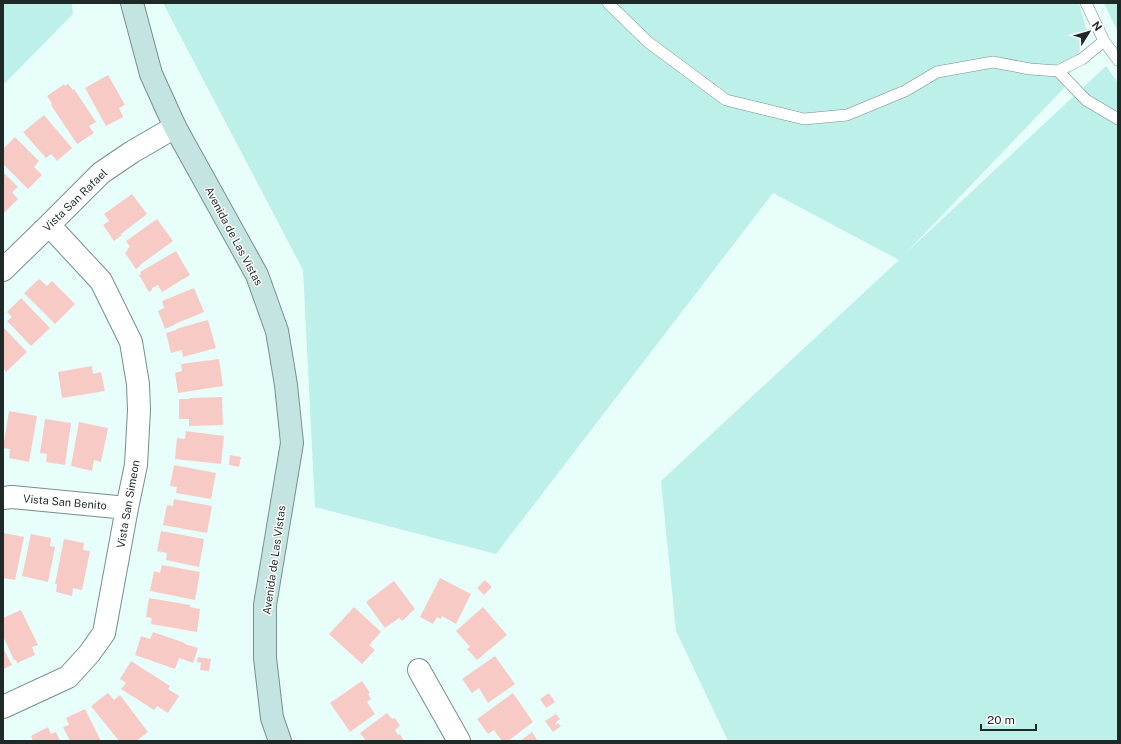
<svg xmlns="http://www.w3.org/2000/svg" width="1121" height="744" font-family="'Public Sans',sans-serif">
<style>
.green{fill:#bcf0e9}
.building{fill:#f7cac5}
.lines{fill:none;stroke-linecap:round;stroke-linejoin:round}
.lane-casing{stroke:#76908c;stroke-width:12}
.street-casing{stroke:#76908c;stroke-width:24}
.secondary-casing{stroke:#76908c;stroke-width:24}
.lane{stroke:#fff;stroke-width:11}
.street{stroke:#fff;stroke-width:22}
.secondary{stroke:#c3e4e1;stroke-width:22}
.labels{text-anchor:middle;stroke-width:3;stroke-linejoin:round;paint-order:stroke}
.street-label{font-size:11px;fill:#1f2a28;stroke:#fff}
</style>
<rect width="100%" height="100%" fill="#e8fefb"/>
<path class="green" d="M3 3H72L73 14 3 85Z
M163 3H1079L1088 35 1080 50 1064 88 907 252 1106 66 1118 83V741H728L676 631 661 481 899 260 773 193 496 554 315 507 303 270Z
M1104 3H1118V32Z"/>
<path class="building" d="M108 75 125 105 119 108 123 117 106 126 85 88Z
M64 84 65 86 68 84 73 90 74 89 96 122 89 126 94 133 77 144 51 105 52 104 47 96Z
M44 115 72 148 57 161 51 154 46 158 23 132Z
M15 137 39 161 34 167 42 175 28 189 3 164V149Z
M3 172 18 187 12 192 18 199 3 214Z
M132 194 147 214 121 234 122 235 114 241 103 225 109 221 104 214Z
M157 219 173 241 140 265V266L136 269 125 253 128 250 127 249 130 247 126 241Z
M176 251 190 275 162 292 158 285 152 288V290L149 292 139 275 141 274 140 272Z
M39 279 47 286 52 281 75 304 55 324 24 293Z
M194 288 204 312 175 324 174 325 165 329 158 311 164 308 162 301Z
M21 298 50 328 31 346 7 321 12 317 7 312Z
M208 320 216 348 183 357 182 350 171 353 166 333 177 330 176 329Z
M4 328 27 352 6 372 3 368Z
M219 359 223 386 178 393 175 373 182 371 181 364Z
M92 366 93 374 101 372 105 391 62 398 58 372Z
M222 397 223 425 189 426V419H179V399H190V398Z
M9 411 37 416 29 462 9 458 10 449 3 448Z
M45 419 71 423 65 465 46 462 47 454 40 453Z
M79 422 108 428 101 462 94 460 92 471 71 466Z
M186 431 224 436 221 464 175 459 177 438 185 439Z
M230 455 241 457 239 467 229 465Z
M174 465 216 473 211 499 176 493 177 487 170 486Z
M174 499 212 506 207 533 163 525 167 505 173 506Z
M161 531 204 539 199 567 166 560 167 553 157 551Z
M4 533 24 537 15 580 3 578V540Z
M31 534 51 538 50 546 55 547 48 582 22 576Z
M64 539 84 543 83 550 90 551 82 590 73 588 72 596 56 592 57 584H55Z
M162 565 200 572 195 600 150 591 154 571 160 573Z
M440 578 471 594 456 624 442 616 441 619 437 617 433 624 420 617Z
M485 580 492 587 484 595 477 588Z
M394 581 415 609 409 614V615L402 621 399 618 385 628 366 602Z
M149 598 190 605V607L200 609 197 632 151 624 152 618 146 617Z
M354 607 381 632 369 645 375 650 362 664 329 634Z
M483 607 507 635 477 660 467 649 470 647 456 631Z
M21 610 38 645 32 647 35 655 17 663 16 660H14L3 636V618Z
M153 632 185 643V644L198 648 193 663 179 658 175 669 135 655 141 636 150 639Z
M3 648 12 665 3 669Z
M495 656 515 684 488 703 479 688 472 693 462 679Z
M198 657 211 659 209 671 200 670 201 663 197 662Z
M131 661 170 686 168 689 179 696 168 713 157 706 154 710 121 689 126 683 120 679Z
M362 681 370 693 368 694 371 699 367 702 375 714 350 732 330 703Z
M108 693 114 700 120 695 148 732 136 741H119L91 706Z
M513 693 533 722 508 741H502L494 730 488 734 477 719Z
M549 693 555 702 546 708 540 699Z
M85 709 101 741H70L63 727 69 725 66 718Z
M387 713 392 719 395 718 400 726 395 730 398 735 400 734 404 741H366L360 733Z
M556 714 560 719 555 723 556 725 558 723 561 726 553 732 545 721Z
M48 727 51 734 56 732 60 741H33L31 736Z
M532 732 538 741H520Z"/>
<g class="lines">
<g class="lane-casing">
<path id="lane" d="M608 3 648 42 726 100 804 119 847 115 905 91 937 72 993 62 1030 69 1058 71 1086 100 1118 119
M1086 3 1104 41 1118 60
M1058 71 1082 59 1104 41"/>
</g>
<g class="street-casing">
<path id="street" d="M3 270 49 225 101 173 132 152 175 127
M3 498 12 497 127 508
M419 670 459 741
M3 707 68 677 89 654 104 633 127 508 136 465 139 410 138 384 131 342 101 281 49 225"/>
</g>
<g class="secondary-casing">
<path id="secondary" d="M132 3 151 74 175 127 257 275 277 331 286 385 292 443 265 605V658L272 718 280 741"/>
</g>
<use href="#lane" class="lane"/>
<use href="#street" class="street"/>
<use href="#secondary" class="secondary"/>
</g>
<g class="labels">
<g class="street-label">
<text transform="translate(75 200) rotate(-44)" y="4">Vista San Rafael</text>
<text transform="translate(234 236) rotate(62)" y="4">Avenida de Las Vistas</text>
<text transform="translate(65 502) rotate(5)" y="4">Vista San Benito</text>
<text transform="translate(128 504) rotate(-80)" y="4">Vista San Simeon</text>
<text transform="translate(274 560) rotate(-82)" y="4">Avenida de Las Vistas</text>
</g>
</g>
<rect width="1121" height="744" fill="none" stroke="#1f2a28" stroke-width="8"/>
<g transform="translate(1089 32) rotate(53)" stroke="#ffffff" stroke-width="3" paint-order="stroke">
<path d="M0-3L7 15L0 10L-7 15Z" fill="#1f2a28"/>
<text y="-6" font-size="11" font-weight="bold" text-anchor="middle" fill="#1f2a28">N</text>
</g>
<path d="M981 724v6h55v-6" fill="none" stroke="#1f2a28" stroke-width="2"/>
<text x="987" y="724" font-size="12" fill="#1f2a28" stroke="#ffffff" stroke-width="3" paint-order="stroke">20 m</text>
</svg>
